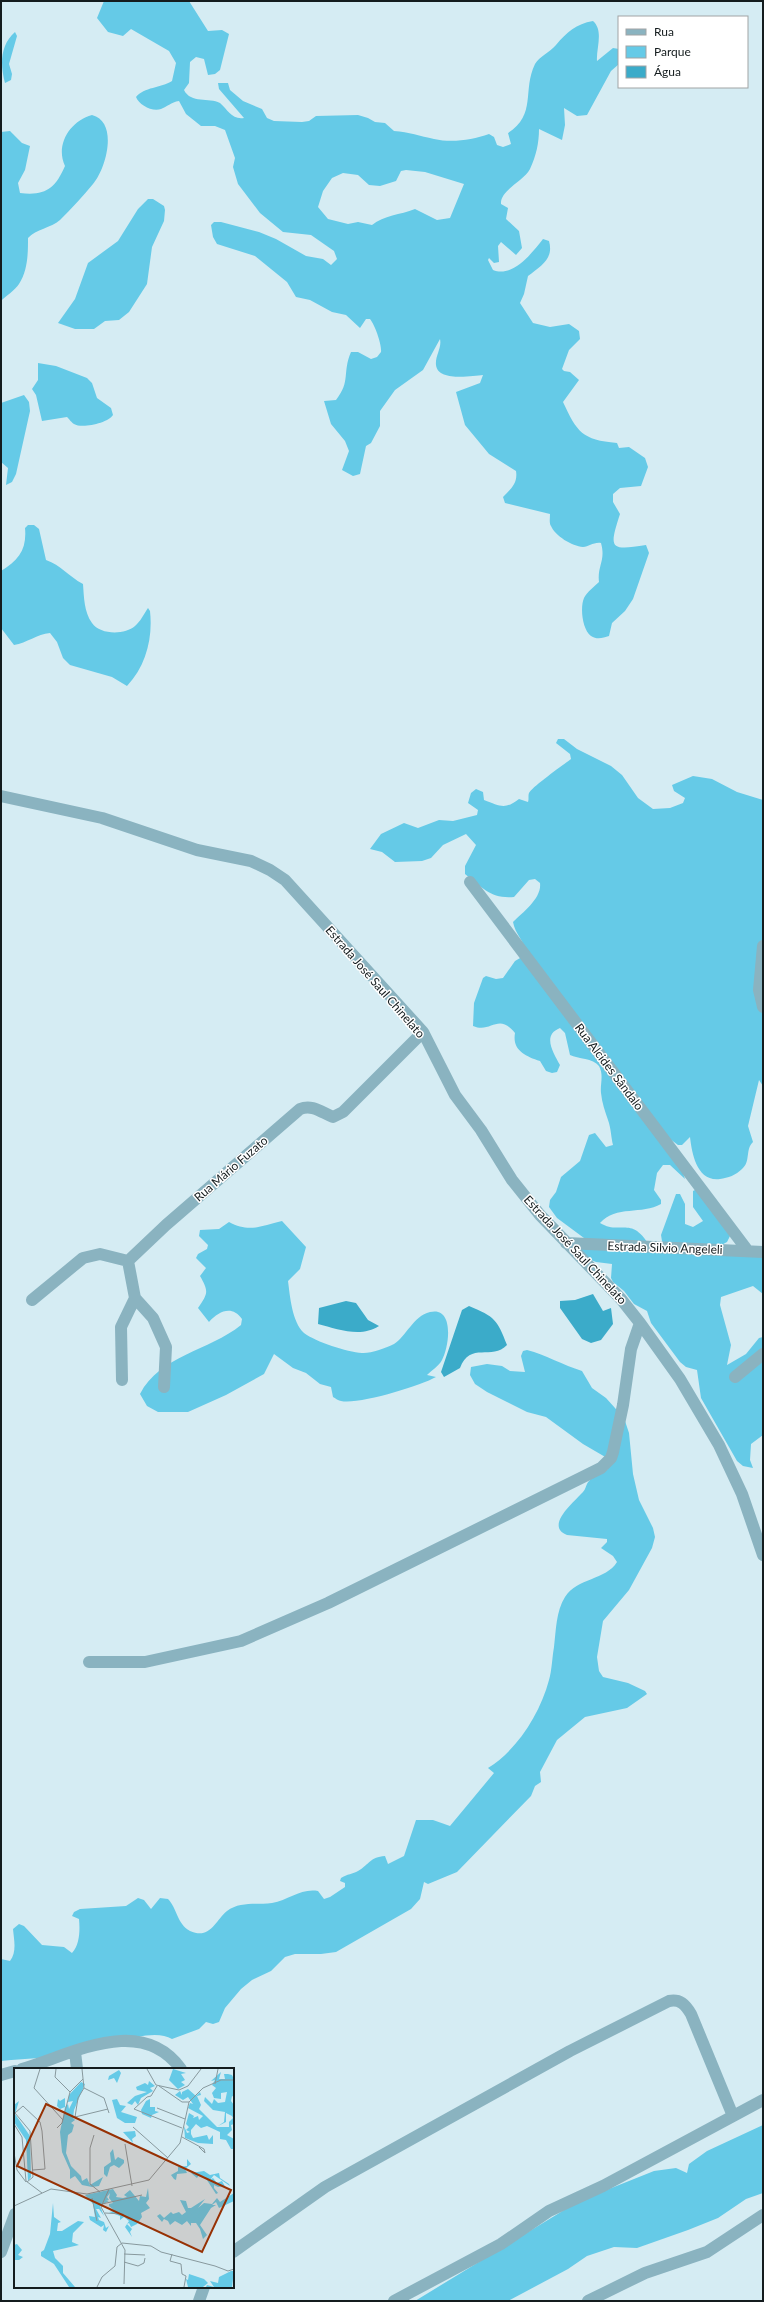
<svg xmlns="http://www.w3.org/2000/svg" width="764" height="2302" font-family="Lato,sans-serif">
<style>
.green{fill:#65cae7;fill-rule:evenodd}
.water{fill:#3babc9}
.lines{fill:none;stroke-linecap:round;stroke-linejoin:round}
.minor{stroke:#8ab3c0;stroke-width:12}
.labels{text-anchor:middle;stroke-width:3;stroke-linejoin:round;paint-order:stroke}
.street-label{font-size:12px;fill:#141c1e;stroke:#fff}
.inset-road{fill:none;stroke:#88999e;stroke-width:1}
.view{fill:#973104;fill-opacity:0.15;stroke:#973104;stroke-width:2}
.inset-edge{fill:none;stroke:#141c1e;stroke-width:2}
</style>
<rect width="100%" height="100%" fill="#d5ecf3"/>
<path class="green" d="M104 1H189L208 31 222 30 229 34 220 70 215 74 208 75 204 59 196 57 190 62 189 83 184 90C191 104 209 97 220 103 228 110 232 120 244 118L219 89 218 83H228L230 90 243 101 262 109 267 118 274 121 302 122 309 121 316 116 358 115 368 118 375 122 385 123 394 131C409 132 420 136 434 139 452 143 472 140 489 134L494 137 497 145 503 147 511 144 508 133C537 114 522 91 535 64 539 57 550 52 556 45 567 32 576 24 593 21 604 31 596 48 597 61L613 48 619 49V64L611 71 587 115 577 116 564 108 565 125 562 140 539 129C539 143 536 156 530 169 524 181 500 190 501 204L508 208 506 219 519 231 522 248 516 255 501 242 498 246 499 262 494 263 489 258 488 260 493 270C513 278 532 253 543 239L549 241C554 259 541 266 528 276L524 294 520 303 533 323 550 327 569 324 579 331 580 339 569 350 562 369 564 371 570 372 579 380 563 402C577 432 582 440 617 443L619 448 629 447 645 458 648 467 641 486 620 488 613 494V502L620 514C609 548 609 551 646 545L649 553 633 599 625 611 612 623 609 636C603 638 597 640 591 636 582 629 580 607 584 598 587 592 595 586 599 582 597 566 606 561 601 543 593 542 589 547 583 547 572 546 555 536 551 526 549 523 550 518 550 514L505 503 503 497C511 489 518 483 516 471L489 454 465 425 456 392 480 383 483 375C472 376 438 382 436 365 435 356 442 348 440 339L423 370 395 390 380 411V426L371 443 366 446 360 474 353 476 342 470 349 451 345 441 331 424 324 401 336 400C351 381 342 373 351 352H358L371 359 377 357 381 352C382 345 375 325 370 319H366L360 328 346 315 332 312 310 300 296 297 287 282 255 256 217 244 213 237 211 225 214 222H221L259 232 276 239 306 256 323 259 331 265 337 259 334 251 311 235 283 232 260 213 238 184 233 167 235 158 225 130 215 126H201L186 114 179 101C171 102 167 107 161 109 152 112 139 105 136 97 144 87 161 88 172 81L176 63 169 51 131 29 123 36 108 32 97 18ZM406 170 425 172 464 184 450 218 437 220 415 209C400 215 384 215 372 225L358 222 348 224 328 219 318 207 323 191 332 178 343 173 358 175 369 185 380 186 396 181 401 171Z
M15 32 17 36 9 64 12 74 11 80 5 83C0 65 0 45 15 32Z
M92 115C119 122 106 169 93 184 83 196 71 209 60 220 51 228 36 229 28 238 28 253 28 270 19 284 15 290 6 296 1 301V132L10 131 22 143 30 146 25 170 18 183 20 193C45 196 55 189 65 166 55 145 70 121 92 115Z
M148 199H153L164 206 165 210 164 221 152 247 147 284 129 312 119 320 105 321 94 329H75L58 323 75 299 88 263 118 241 138 209Z
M38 363 56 366 87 378 92 383 97 398 111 408 113 415C108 423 82 429 74 424 72 423 69 419 67 417L42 421 36 395 32 389 38 380Z
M24 395 29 402 30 411 16 474 12 482 6 485 8 468 1 462V403Z
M28 525H34L39 529 46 560C61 565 68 576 83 584 84 597 84 612 92 623 100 635 125 635 135 626 140 622 144 614 148 608L150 611C153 638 146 666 127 686L112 677 70 665 63 658 57 642 50 633C37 634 27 643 14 645L1 628V571C19 560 27 549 25 528Z
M558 739H564L577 749 611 766 622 775 638 798 653 809 670 808 683 803 685 798 674 791 672 785 693 776 712 779 737 792 763 800V1086L759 1080 748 1126 753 1142C745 1149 751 1162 742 1169 736 1175 728 1178 720 1179 697 1182 692 1154 690 1137L682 1145H678L658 1130 682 1170 685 1179 670 1165H663L657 1173 654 1190 661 1200V1204C642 1215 616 1205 600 1223 621 1236 632 1213 652 1250L669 1249 662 1241 661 1235 676 1194H680L685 1204V1224L693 1227 703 1221 693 1207V1191L697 1189 730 1236 727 1242 710 1251 763 1256V1294L753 1286 721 1297 720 1305 731 1345 727 1365 746 1354 759 1338 763 1337V1435L751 1444 750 1460 753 1468 743 1466 737 1461 701 1398 697 1370 686 1367 680 1362 651 1323 647 1311 634 1304 624 1291 613 1282 611 1278 612 1264 596 1262 571 1252 584 1238 557 1218 549 1207 550 1200 556 1192 561 1177 580 1161 589 1135 595 1133 606 1147 613 1145C611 1137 611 1128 608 1120 605 1111 602 1103 601 1093 600 1084 604 1075 599 1066 593 1058 578 1059 570 1055L565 1033 560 1028C542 1035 553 1052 560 1065L557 1072 552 1073 546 1071 540 1061C525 1056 512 1050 515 1033 498 1012 491 1034 473 1026L474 1003 483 978 486 976 496 979 503 978 515 961 527 954C525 942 515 934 513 922 523 912 542 898 540 883L535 879 529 880 514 897C491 899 483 888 465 874V866L476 845 466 834 443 845 431 858 422 861 395 862 382 852 370 849 381 834 404 823 418 828 439 820 453 821 477 815 478 810 468 803 471 793 476 789 483 792 484 800C500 806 505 810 519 799L528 802C529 800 528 795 529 793 532 787 563 765 571 759L570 754 556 743Z
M282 1221 306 1247 300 1269 288 1281C290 1296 292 1322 304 1333 316 1342 347 1352 362 1353 369 1354 386 1348 394 1344 406 1337 413 1316 430 1312 455 1306 449 1348 442 1360 439 1366 431 1371 427 1375L436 1377C420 1386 358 1405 341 1401 339 1401 335 1398 333 1397L331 1387 320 1384 306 1373 293 1368 274 1354 264 1374 226 1395 188 1412H158L147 1406 140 1394C160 1355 209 1351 241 1325L242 1319C232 1305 219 1311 209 1322L198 1308C208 1293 209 1292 200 1276L206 1268 196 1258 198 1254 207 1249 208 1245 199 1236 200 1230 219 1229 229 1222C249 1233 261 1226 282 1221Z
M527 1350C546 1355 563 1365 582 1371L592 1388 606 1398 624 1418 629 1433 633 1474 639 1500 653 1528 655 1537 652 1548 629 1590 603 1621 597 1657 599 1671 603 1677 628 1683 645 1691 647 1694 627 1708 585 1717 557 1740 540 1772 541 1782 535 1786 531 1796 457 1872 428 1884 424 1882 420 1899 411 1909 336 1952 321 1954H295L285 1957 271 1971 252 1980 241 1989 225 2008 219 2022 213 2024 206 2022 199 2029 172 2039C151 2026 105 2048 83 2053 57 2058 28 2058 1 2061V1959L10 1961C17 1952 14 1940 13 1929L19 1924 24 1926 42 1945 64 1947 72 1953C80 1945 80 1929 79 1919L72 1916 74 1912 80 1909 126 1906 138 1898 144 1900 151 1909 160 1898 168 1899C177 1908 177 1924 190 1931 210 1940 215 1921 227 1911 240 1901 257 1905 272 1903 289 1900 301 1888 318 1891L324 1899 330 1897 345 1887V1883L340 1881 341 1878C347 1874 353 1874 358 1871 370 1864 370 1857 385 1856L388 1864 404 1856 416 1820H433L450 1826 494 1773 488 1768C517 1750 540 1714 549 1680 552 1670 552 1658 554 1647 556 1631 556 1611 565 1597 577 1578 606 1580 617 1562L613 1556 601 1548 607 1542V1539L567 1535C544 1526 575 1501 583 1492 586 1489 586 1484 589 1481 594 1476 602 1473 608 1469L607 1458 583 1444 546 1417 527 1412 487 1392 475 1384 470 1375 471 1367 487 1364 502 1366 510 1371 525 1372 521 1356 523 1351Z
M763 2125V2193L746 2199 718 2218 688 2230 637 2248 614 2247 587 2256 568 2269 508 2301H415L579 2201 654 2171 676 2168 687 2173 689 2164 707 2151Z"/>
<path class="water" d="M593 1294 603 1311 611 1308 613 1324 601 1340 591 1343 582 1339 560 1308V1301L575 1300Z
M346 1301 356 1303 368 1320 379 1326C361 1338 337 1329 318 1324L319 1308Z
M469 1306C495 1317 497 1319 507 1345 492 1361 470 1341 460 1368L444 1377 441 1372 462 1310Z"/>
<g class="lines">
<path class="minor" d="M1 796 102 818 197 850 251 861 270 870 285 880 423 1032 455 1095 481 1130 512 1180 540 1215 621 1299 640 1323 680 1379 719 1445 742 1494 763 1555
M470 882 748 1251
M763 946 759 990 763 1007
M566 1243 763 1252
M128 1261 135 1298 153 1318 166 1347 164 1387
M32 1300 83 1258 100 1254 128 1261 166 1225 300 1109C312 1104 321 1112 333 1117L343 1112 423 1032
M735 1377 763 1354
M122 1380 121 1327 135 1298
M89 1662H145L241 1641 328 1603 601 1468 611 1458 613 1452 623 1405 631 1349 640 1323
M75 2052 77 2069
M22 2069C73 2054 141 2014 181 2069
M1 2075 15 2071
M1 2252 15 2214
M233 2252 325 2187 570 2051 669 2001C680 1999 685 2004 691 2014L733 2116
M199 2301 204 2287
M394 2301 501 2244 549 2211 603 2186 763 2100
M588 2301 645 2273 707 2252 763 2215"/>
</g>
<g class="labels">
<g class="street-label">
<text transform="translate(375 982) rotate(49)" y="4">Estrada José Saul Chinelato</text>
<text transform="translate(609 1067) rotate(53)" y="4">Rua Alcides Sândalo</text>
<text transform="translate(231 1169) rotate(-41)" y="4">Rua Mário Fuzato</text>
<text transform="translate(665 1248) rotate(2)" y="4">Estrada Silvio Angeleli</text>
<text transform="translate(575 1250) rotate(47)" y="4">Estrada José Saul Chinelato</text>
</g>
</g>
<g transform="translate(14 2068)">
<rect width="220" height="220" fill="#d5ecf3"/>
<path d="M159 1 172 5 167 6 171 12 167 14 171 17 164 21 155 12ZM105 2 107 5 103 15 100 10 94 12 95 8ZM207 4 205 11H211L210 6H214L218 7 220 11V29L218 28 217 33 220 37V56L217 57 218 62 213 67 220 71V81H217L212 72 206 71V64L193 58 187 60 182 56 177 62V66L179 70 193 67 195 72 199 67V76L184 75 171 70 170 58 173 65 176 64 172 62 175 59 172 56 175 45 180 48 179 50 184 48 185 52 189 48 174 40 176 35 179 36 174 29 169 32 161 27 166 23 168 27V24L174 21 182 28 186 24 187 27 183 28 187 37 185 41 203 59H215V54L219 50 218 48 212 45V54L204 58 210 54 211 44 199 42 190 33 191 29 198 36 200 31 204 35 211 34 213 24 207 25V31L200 30 198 25 202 20 198 17 201 12 197 13ZM135 13 141 18 136 20 139 23 127 30 124 37 121 33 118 37 113 35 121 28 133 24 123 22 122 19 131 15 134 17ZM67 14 71 16 60 42 59 50 61 52 57 55 60 57 58 64 54 67 52 85 57 98 67 108 68 113 73 110 76 117 89 109 85 118 78 119 68 117 61 108 56 111V102L48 84 46 64 51 39 46 41 43 38 44 31 46 33 51 30V39L54 36 55 41 59 33 54 34 55 27ZM103 31 106 37 112 38 107 44 123 49 121 55H111L103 50 98 32ZM136 31V39H141V43L145 44 138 47 137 50 128 46 127 42 132 33ZM5 33 1 46 16 68 17 109 14 113 12 72 0 54V37ZM121 63 122 68 118 71 119 75 109 64ZM99 81 101 92 104 89 110 92V95L105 100 100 97 96 99 93 109 90 106V99L97 94 96 85ZM173 91 177 96 171 101 173 105 163 106 162 112 160 111 157 107 164 103V99L173 98ZM190 103 196 107 205 105 206 110 215 116 216 118 200 107 196 112 199 110 203 115 208 113 213 122 211 118 204 119 200 117V120L204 125 202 126 191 109 185 107 183 110 177 105ZM134 120 135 131 132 135 136 140 127 145 128 149 123 156 117 159 115 155 113 156 118 161 116 164 118 169 111 159 115 153 110 149 106 152V148L95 144 101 143 95 138V136L99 135 95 130 96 125 93 129 95 132H92L95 133 86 138 90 148 85 141H82L87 150 84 149 85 152 90 154 92 160 95 158 92 164 89 162 90 157 87 159 76 152 75 148 81 149 79 136 71 127 99 121 103 127 102 129 109 130 113 129 110 127 116 122 125 133 126 128 132 129ZM220 125V133L205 140 202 134 198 137H202L197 140 186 157 193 167 189 171 186 161 182 155H177V152V158L173 153 168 157 161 153 156 157 154 153 150 151 148 154 143 148 146 146 150 150 157 144 159 146 165 144 168 147 172 144 166 132 172 133 174 140H177L191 131 184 140 190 135 198 136 203 130 206 134ZM39 135 40 149 47 154 44 155 43 163H48L64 153 70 154 59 165 58 174 65 177 39 183 41 190 49 198V205L61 219H55L40 196 27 188V184L30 182 36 166ZM3 176 8 182 4 187 9 189 5 192H0V177ZM217 203H220L218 219H192L193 217 200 219 196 213 204 215 205 209ZM175 206 190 211 194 215 189 219H174L172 211 174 212Z" fill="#65cae7"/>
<path class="inset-road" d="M26 1 20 20 49 52M42 1 41 9 56 24M68 1 70 20 64 30 61 49 94 41M133 1 142 17 165 22 174 18 187 1M201 16 204 1M143 18 137 28 133 29 120 41 168 60M145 18 168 34H175M70 20 90 30 95 45M143 40 171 51M0 56 8 69 12 113 28 125M119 59 154 90M43 60 48 55 56 24 69 11M80 67 76 80V116L86 124M168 69 190 81 191 85 185 79M111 76 118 118M0 85 3 102 12 114M13 114 19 109 16 63 1 45 9 38 26 54 28 63 31 101 19 102M95 121 87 139 111 182 110 216M78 130 83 153M88 136 128 127M0 138 37 121 73 126 135 112 166 75 175 34 189 20 207 12H220M91 145 109 146 115 151M108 175 137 178 147 184 201 198 214 203 220 201M110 186 131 187M158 186 156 193 167 196 168 206 172 208 170 219M110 194 124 198 130 195 131 190M83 219 88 209 101 198 103 179 108 175"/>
<path class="view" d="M32 36 217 122 188 184 3 98Z"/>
<rect width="220" height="220" class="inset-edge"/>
</g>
<rect width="764" height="2302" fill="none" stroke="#141c1e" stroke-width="4"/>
<rect x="618" y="16" width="130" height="72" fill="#ffffff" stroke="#a1a4a5"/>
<rect x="626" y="29" width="20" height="6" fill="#8ab3c0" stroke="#a1a4a5"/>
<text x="654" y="36" font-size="12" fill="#141c1e">Rua</text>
<rect x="626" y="46" width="20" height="12" fill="#65cae7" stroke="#a1a4a5"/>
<text x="654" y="56" font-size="12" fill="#141c1e">Parque</text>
<rect x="626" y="66" width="20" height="12" fill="#3babc9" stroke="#a1a4a5"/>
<text x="654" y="76" font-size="12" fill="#141c1e">Água</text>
</svg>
